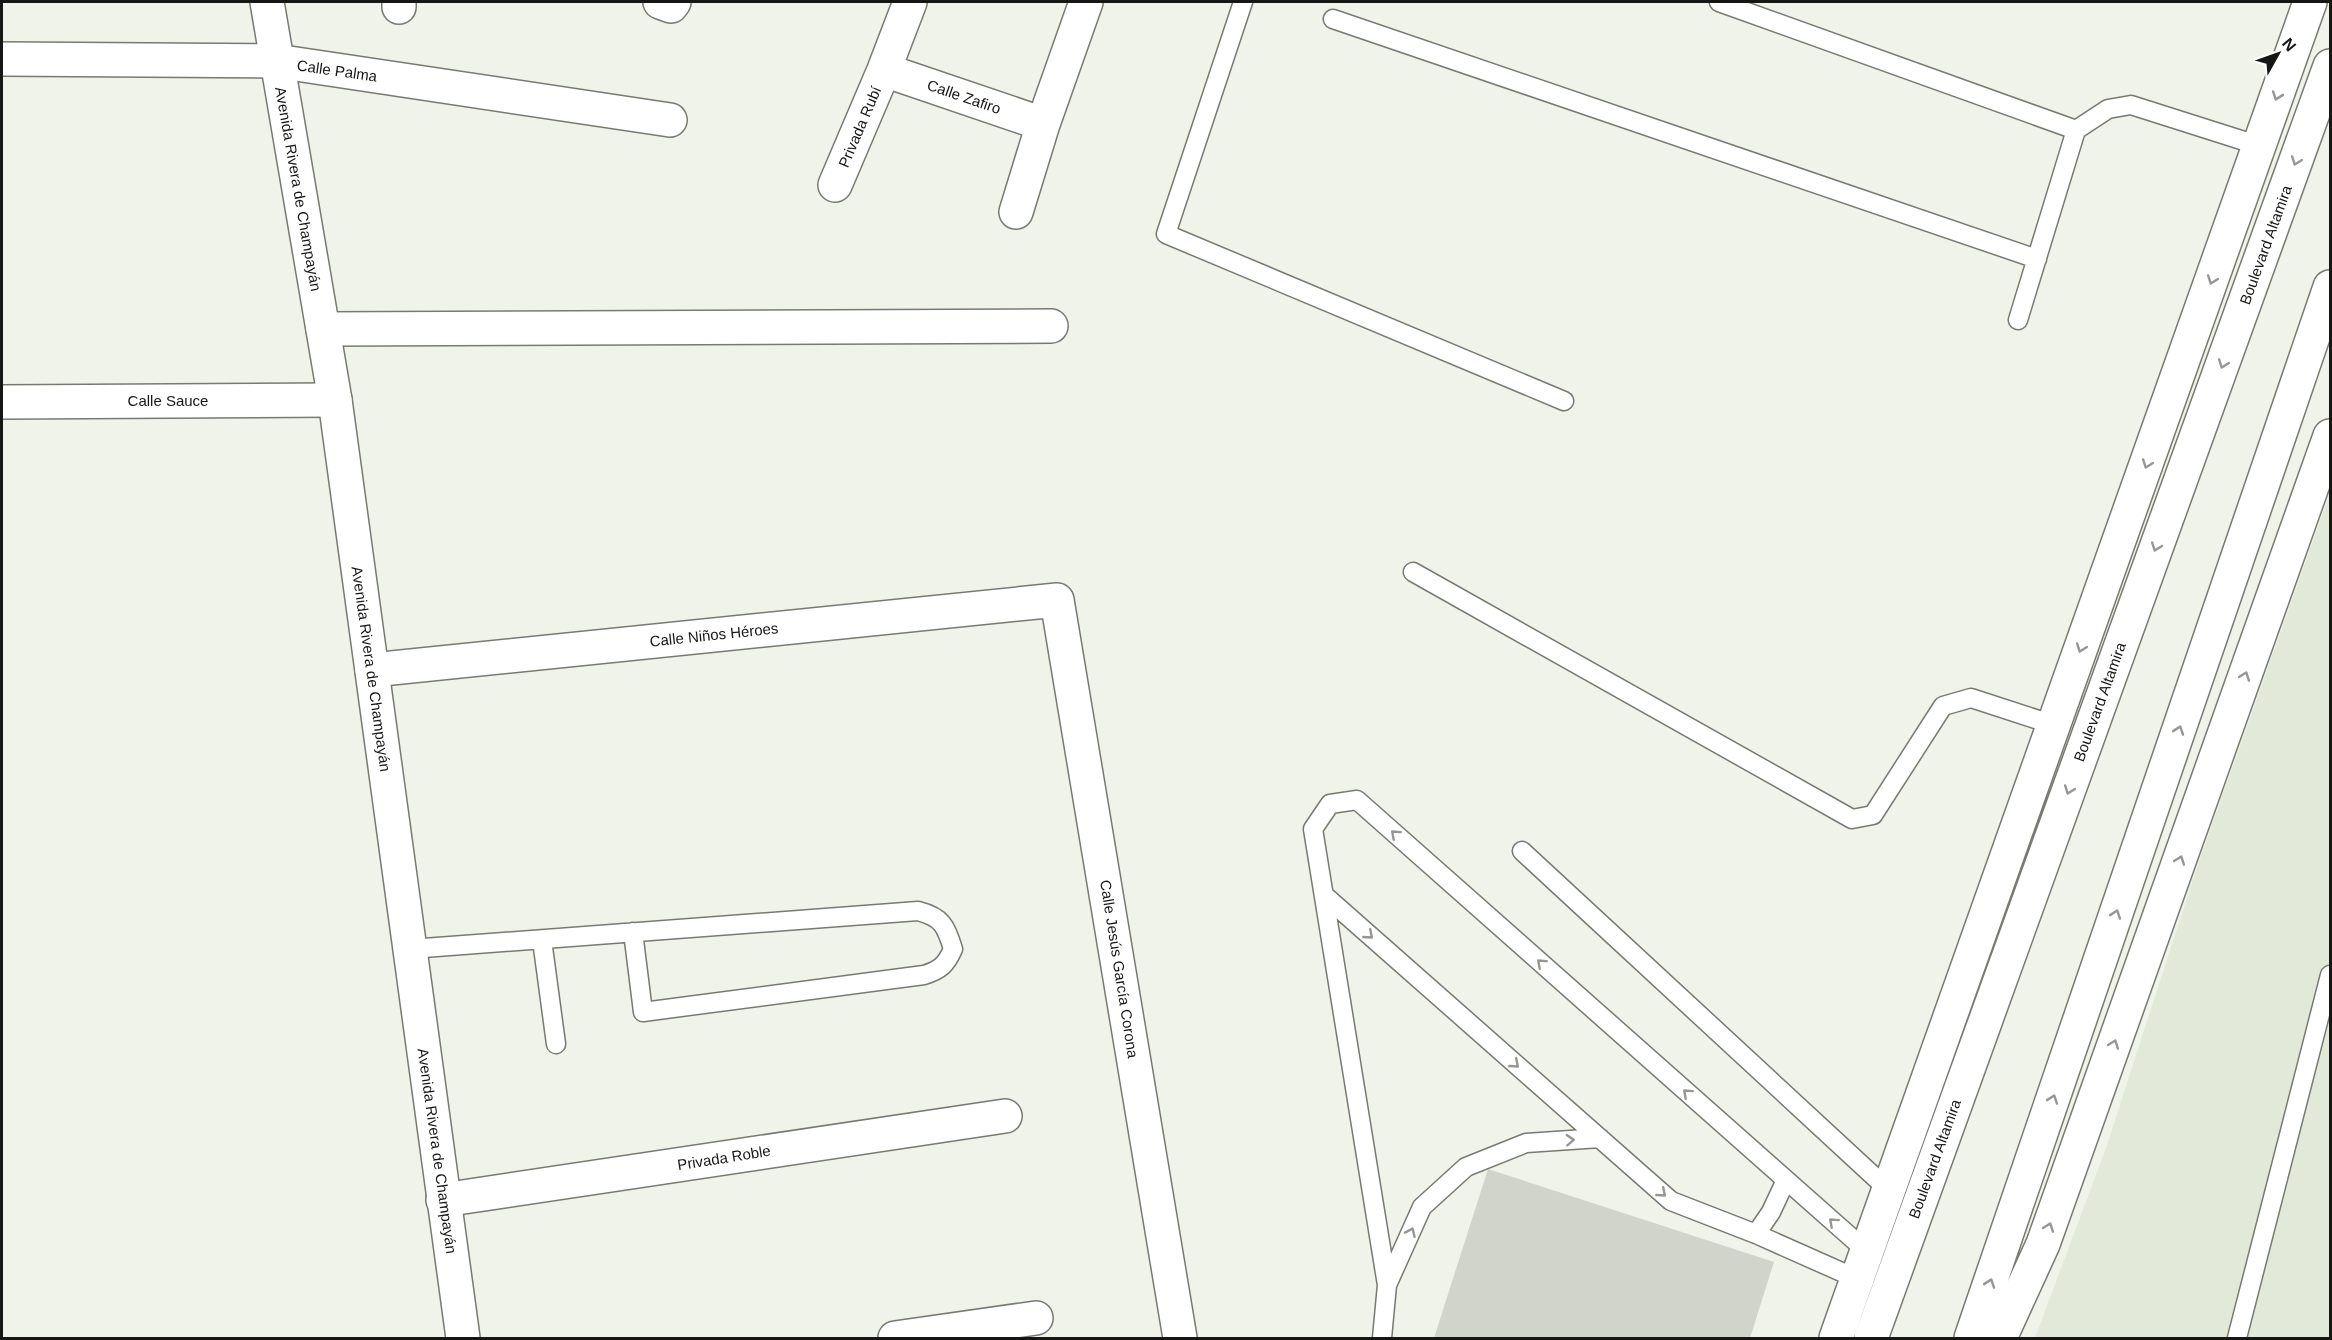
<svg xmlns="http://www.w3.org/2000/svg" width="2332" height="1340" font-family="Helvetica,sans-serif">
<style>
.built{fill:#e3e9d8}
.building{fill:#d0d4ca}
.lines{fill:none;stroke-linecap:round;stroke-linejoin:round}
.service-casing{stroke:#777a71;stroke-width:21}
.minor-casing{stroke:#777a71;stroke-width:36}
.tertiary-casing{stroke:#777a71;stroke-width:36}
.primary-casing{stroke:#777a71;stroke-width:36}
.service{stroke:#fff;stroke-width:18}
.minor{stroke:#fff;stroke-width:33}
.tertiary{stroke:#fff;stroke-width:33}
.primary{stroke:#fff;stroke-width:33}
.oneway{stroke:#969795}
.labels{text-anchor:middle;stroke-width:5;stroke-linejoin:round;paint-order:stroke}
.street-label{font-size:15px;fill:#161714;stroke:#fff}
</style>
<rect width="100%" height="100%" fill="#f0f3e9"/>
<path class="built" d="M2330 493V1338H2035L2106 1148 2196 870Z"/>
<path class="building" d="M1488 1169 1774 1262 1750 1338H1434Z"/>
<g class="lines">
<g class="service-casing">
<path id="service" d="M1243 2 1166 234 1564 401
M1719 2 2076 130
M1333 19 2037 259
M2018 320 2076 130 2108 109 2131 105 2260 146
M1413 572 1852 819 1873 815 1943 706 1971 698 2054 725
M1522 851 1893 1194
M1325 896 1671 1201 1756 1234 1864 1282
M542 940 556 1044
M410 949C579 937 748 924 918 911 942 917 946 926 953 949 946 965 940 970 924 975L643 1012 633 932
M1756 1234 1771 1212 1786 1180
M1387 1285 1422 1207 1466 1167 1526 1143 1600 1138
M1382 1338 1387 1285 1313 829 1330 804 1357 800 1871 1255
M2237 1338 2330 975"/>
</g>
<g class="minor-casing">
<path id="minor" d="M399 2V7
M660 2 671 6 674 2
M2 59 276 61 670 120
M884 70 1043 124
M835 185 884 70 910 2
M1016 212 1043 124 1086 2
M323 329 1051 326
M2 402 335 400
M372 670 1057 600 1180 1338
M443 1200 1005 1116
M895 1338 1036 1318"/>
</g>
<g class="tertiary-casing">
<path id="tertiary" d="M267 2 335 400 463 1338"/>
</g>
<g class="primary-casing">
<path id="primary" d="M1836 1338 2310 2
M1871 1338 2330 66
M1971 1338 2330 287
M2000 1338 2043 1244 2330 436"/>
</g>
<use href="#service" class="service"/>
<use href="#minor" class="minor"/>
<use href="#tertiary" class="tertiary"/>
<use href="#primary" class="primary"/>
</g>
<defs><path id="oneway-chevron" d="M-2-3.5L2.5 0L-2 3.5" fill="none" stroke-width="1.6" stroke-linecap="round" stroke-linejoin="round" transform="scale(1.5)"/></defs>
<g class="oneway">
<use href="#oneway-chevron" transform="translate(2277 96) rotate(109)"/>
<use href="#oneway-chevron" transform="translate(2296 161) rotate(110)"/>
<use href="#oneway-chevron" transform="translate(2212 280) rotate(110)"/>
<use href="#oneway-chevron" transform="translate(2223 364) rotate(110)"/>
<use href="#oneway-chevron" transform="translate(2147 464) rotate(110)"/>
<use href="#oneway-chevron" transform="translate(2156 547) rotate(110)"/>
<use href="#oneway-chevron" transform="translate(2081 648) rotate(110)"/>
<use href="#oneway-chevron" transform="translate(2245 676) rotate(-70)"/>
<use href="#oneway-chevron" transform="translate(2179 730) rotate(-71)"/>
<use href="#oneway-chevron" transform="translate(2069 790) rotate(110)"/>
<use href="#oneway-chevron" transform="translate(1395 834) rotate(-138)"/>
<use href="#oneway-chevron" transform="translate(2180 860) rotate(-70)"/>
<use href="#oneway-chevron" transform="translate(2116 914) rotate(-71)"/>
<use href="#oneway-chevron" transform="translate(1369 935) rotate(41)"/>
<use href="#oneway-chevron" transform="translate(1541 963) rotate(-138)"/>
<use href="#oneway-chevron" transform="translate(2114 1044) rotate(-70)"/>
<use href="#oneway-chevron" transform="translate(1515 1064) rotate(41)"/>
<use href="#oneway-chevron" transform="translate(1687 1093) rotate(-138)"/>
<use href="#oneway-chevron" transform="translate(2053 1099) rotate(-71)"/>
<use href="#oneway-chevron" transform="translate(1570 1140) rotate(-3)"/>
<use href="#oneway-chevron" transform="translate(1662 1193) rotate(41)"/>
<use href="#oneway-chevron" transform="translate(1833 1222) rotate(-138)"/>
<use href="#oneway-chevron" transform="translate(2049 1227) rotate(-70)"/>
<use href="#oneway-chevron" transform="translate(1411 1232) rotate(-66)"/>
<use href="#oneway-chevron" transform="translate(1990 1283) rotate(-71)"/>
</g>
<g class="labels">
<g class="street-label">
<text transform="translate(337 71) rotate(8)" y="5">Calle Palma</text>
<text transform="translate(964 97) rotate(19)" y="5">Calle Zafiro</text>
<text transform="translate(860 127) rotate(-67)" y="5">Privada Rubí</text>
<text transform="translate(298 189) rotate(80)" y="5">Avenida Rivera de Champayán</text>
<text transform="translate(2266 245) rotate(-70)" y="5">Boulevard Altamira</text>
<text x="168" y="406">Calle Sauce</text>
<text transform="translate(714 635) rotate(-6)" y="5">Calle Niños Héroes</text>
<text transform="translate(371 669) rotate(82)" y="5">Avenida Rivera de Champayán</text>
<text transform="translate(2100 702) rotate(-70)" y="5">Boulevard Altamira</text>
<text transform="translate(1119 969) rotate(81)" y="5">Calle Jesús García Corona</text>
<text transform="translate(437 1151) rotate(82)" y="5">Avenida Rivera de Champayán</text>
<text transform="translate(724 1158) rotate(-9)" y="5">Privada Roble</text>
<text transform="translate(1935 1159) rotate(-70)" y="5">Boulevard Altamira</text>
</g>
</g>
<rect width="2332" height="1340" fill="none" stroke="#161714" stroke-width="6"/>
<g transform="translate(2278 54) rotate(50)" stroke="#ffffff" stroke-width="4.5" paint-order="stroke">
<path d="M0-4.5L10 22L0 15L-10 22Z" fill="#161714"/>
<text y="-9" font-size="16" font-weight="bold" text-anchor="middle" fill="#161714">N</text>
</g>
</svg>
